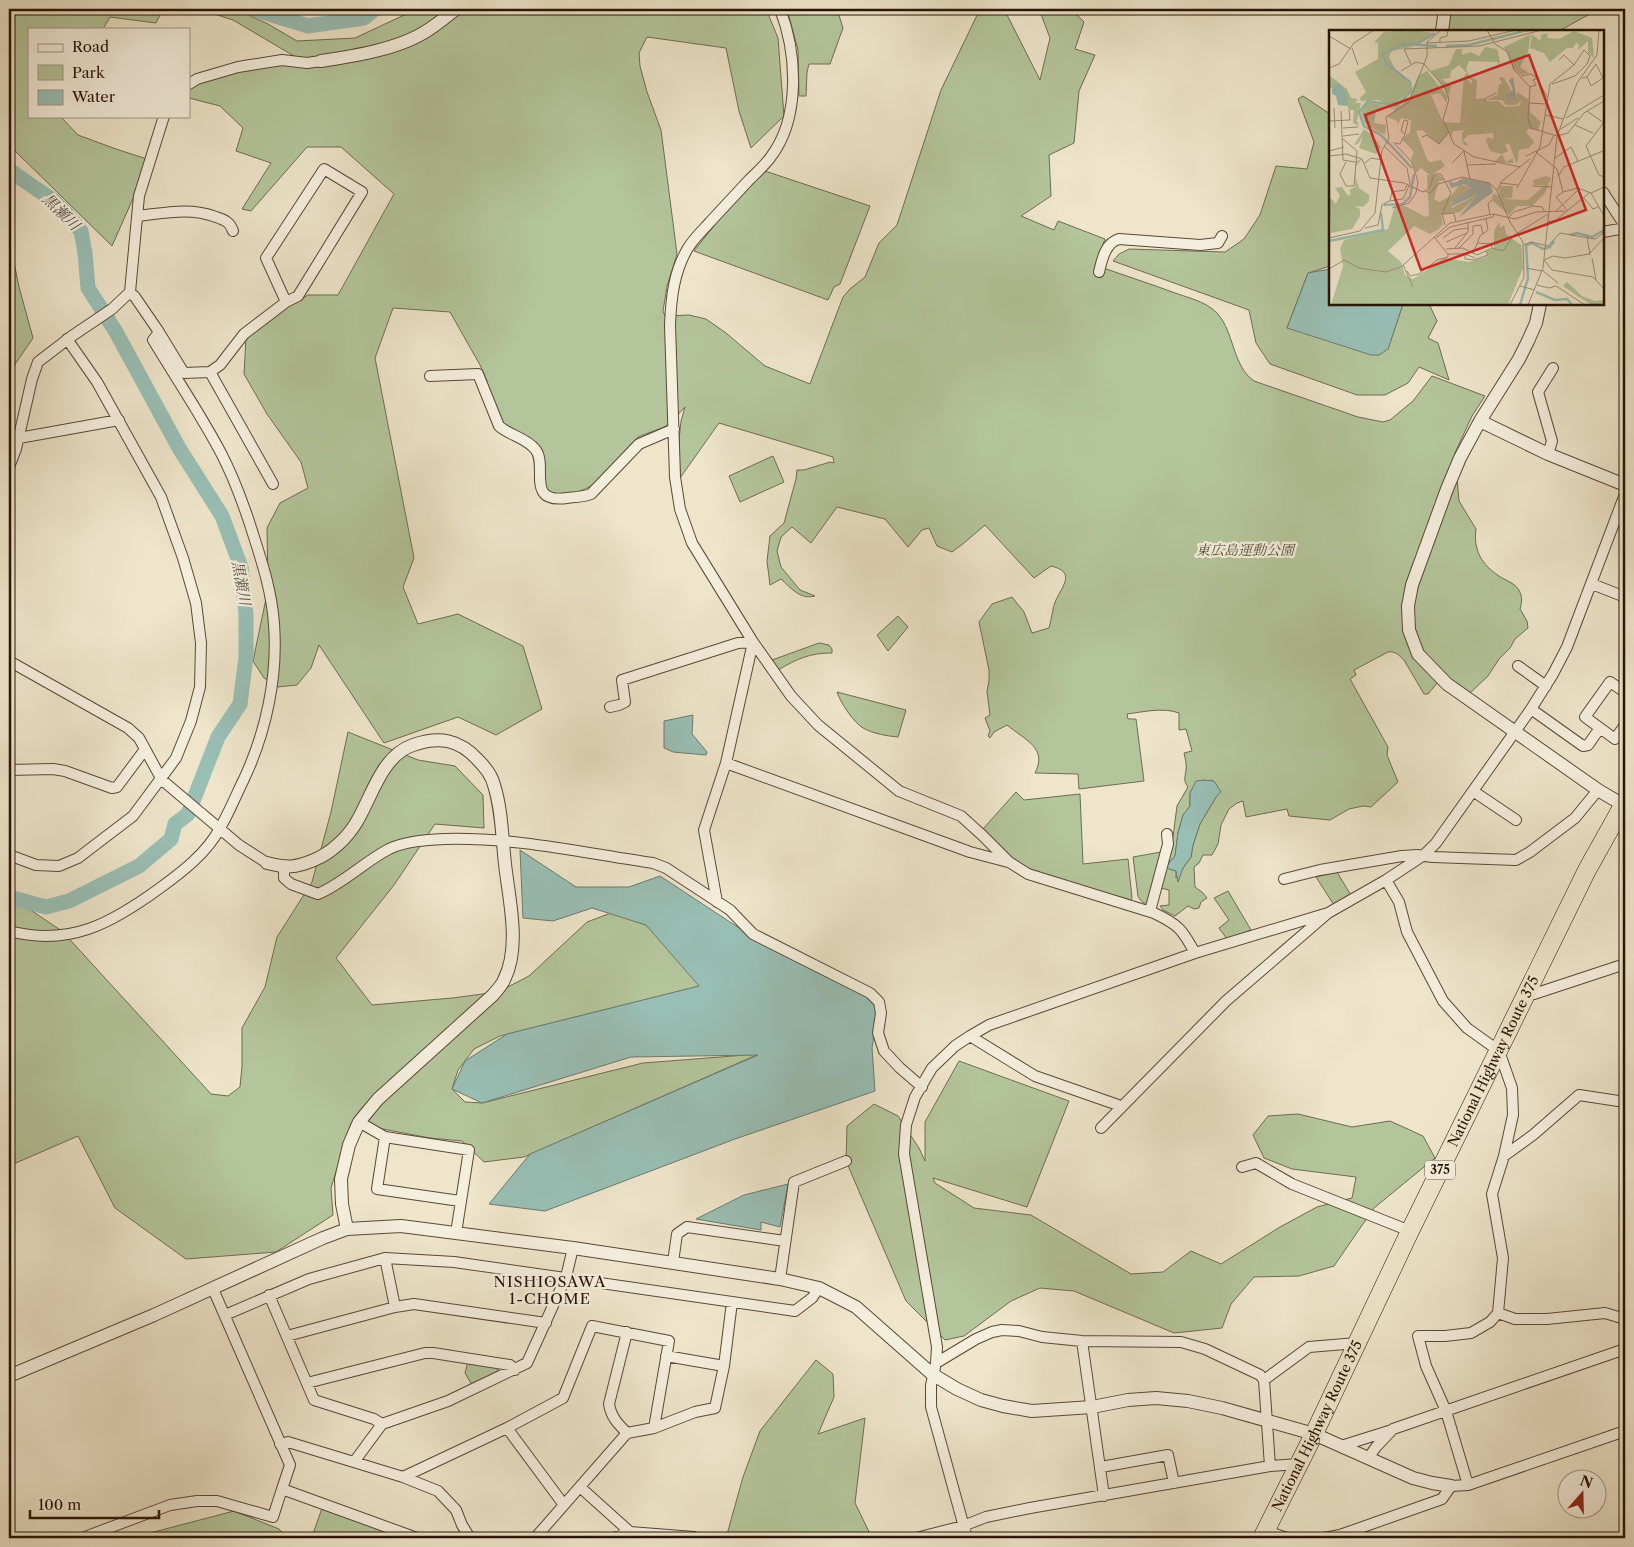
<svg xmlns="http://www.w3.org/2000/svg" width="1634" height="1547" font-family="'Libre Caslon Text','Noto Serif JP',serif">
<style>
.green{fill:#b4c59b;stroke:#6e6c50;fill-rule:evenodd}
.water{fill:#99bfb5;stroke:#6b7b6f}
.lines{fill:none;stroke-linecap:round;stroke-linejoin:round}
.river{stroke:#99bfb5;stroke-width:15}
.minor-casing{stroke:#594836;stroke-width:12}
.tertiary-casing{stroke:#594836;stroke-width:14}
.trunk-casing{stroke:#271405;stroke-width:19}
.minor{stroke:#f4eedd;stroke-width:10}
.tertiary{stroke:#f4eedd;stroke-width:12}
.trunk{stroke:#eee5cb;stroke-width:18}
.labels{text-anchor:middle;stroke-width:4.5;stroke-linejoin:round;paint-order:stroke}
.shield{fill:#f4eedd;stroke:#645546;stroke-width:1}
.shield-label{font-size:12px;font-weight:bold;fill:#271405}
.park-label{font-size:14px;font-style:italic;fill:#58523a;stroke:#f4eedd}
.street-label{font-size:14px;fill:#271405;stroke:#f4eedd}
.water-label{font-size:15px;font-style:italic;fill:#4f5043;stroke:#f4eedd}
.neighbourhood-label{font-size:15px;letter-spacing:1px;fill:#271405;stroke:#f4eedd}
.inset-river{fill:none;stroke:#99bfb5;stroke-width:2.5}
.inset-road{fill:none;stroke:#9e917c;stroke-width:1}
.view{fill:#d62828;fill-opacity:0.15;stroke:#d62828;stroke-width:2.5}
.inset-edge{fill:none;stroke:#271405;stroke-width:2.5}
</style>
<rect width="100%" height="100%" fill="#eee5cb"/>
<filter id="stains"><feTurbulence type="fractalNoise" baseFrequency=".004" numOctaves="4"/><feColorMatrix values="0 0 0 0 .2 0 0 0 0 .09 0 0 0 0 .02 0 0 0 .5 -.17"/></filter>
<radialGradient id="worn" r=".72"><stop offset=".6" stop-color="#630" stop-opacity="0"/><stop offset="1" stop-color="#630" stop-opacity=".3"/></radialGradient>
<path class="green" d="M9 9H163L156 23 110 17 103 29H29V116H60L78 135 116 149 150 160 112 246 9 145Z
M206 9H235L268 24 297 41 355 38 417 9H766L778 38 784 116 751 148 739 111 726 48 647 37 639 53 640 66 647 92 661 130 677 254 667 286 663 311 665 316 689 315 706 319 726 333 765 366 810 384 843 297 850 289 865 277 879 243 897 225 941 90 980 9H1004L1040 80 1050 38 1039 9H1044V12H1074L1084 22 1075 49 1095 55 1079 91 1074 143 1049 155 1051 196 1021 216 1054 230 1058 221 1105 239 1095 265C1123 275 1151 284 1178 294 1193 299 1212 304 1221 318 1234 337 1234 367 1254 381L1358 417 1383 422 1390 420 1413 401 1432 376 1485 396 1472 416 1455 453 1459 501 1476 529C1473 550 1482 565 1499 576 1503 579 1509 581 1513 584 1522 590 1523 600 1520 609L1527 621 1528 628 1515 639 1510 648 1499 659 1488 676 1470 693C1461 686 1452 682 1443 676L1428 694H1424L1404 660C1399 655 1395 651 1388 652L1354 670 1356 675 1350 679 1388 747 1387 755 1398 782 1371 807 1363 806 1349 809 1330 820 1289 816 1287 809 1246 817 1243 801 1237 803 1229 809 1221 825 1218 844 1212 855H1203L1199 863 1194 867 1195 887 1202 892 1207 898 1201 902 1199 908 1194 909 1188 906 1175 916 1163 910 1160 906 1169 905V890L1161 888 1172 844 1177 806 1188 787C1183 780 1185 778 1186 770 1187 765 1185 758 1184 753L1192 751 1186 729 1179 730V713C1163 707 1143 712 1127 714L1128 719H1136L1144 781 1079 789 1078 774 1035 773C1048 748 1025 740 1007 725L994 732 990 738 988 736 990 731 985 718 990 715 987 691 989 681V670L979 622 992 604 1012 597 1024 612 1032 633 1049 628C1052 619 1052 608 1056 600 1063 585 1076 572 1051 566L1034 578 985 525 964 543 952 552 937 546 929 528 922 530 908 547 885 519 837 507 811 543 792 527 781 537 777 551 781 567 800 590 815 596C800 600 791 588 781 579L770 585 767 561 770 536 784 523 796 479 797 470H804L830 462 834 463 833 457 719 423 680 478 679 440 681 421 685 407 670 423 664 427 638 437 594 484C583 492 552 502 545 485 541 478 543 459 542 450L536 444 503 425 485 384 487 381 480 365 450 312 393 308 375 358 414 558 403 587 418 624 458 614 523 646 542 709 496 735 458 717 384 743 319 645 311 668 297 685 278 687 264 678 253 661 268 589 267 528 280 503 308 488 301 462 267 414 244 374 246 338 267 319 308 295H338L394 194 341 147H307L251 211 242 209 271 163 236 151 243 128 220 106 189 98 190 77 258 60 294 56 233 20 211 13ZM1204 780 1208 781 1212 780 1221 792 1216 797 1200 824 1193 845 1191 857 1176 878V871L1169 869 1168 864 1175 856 1178 833 1183 815 1190 806V793L1196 782Z
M787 9H837L843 28 830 64H809L807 72 806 96H799L798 50Z
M1451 9H1599L1559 31H1448Z
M1303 96 1330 114V266L1308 273 1287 328 1388 349 1403 304H1429L1437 321 1428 338 1438 343 1449 380 1419 367 1408 383 1385 395H1357L1270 364 1256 343 1249 310 1113 261 1119 254 1129 249 1225 252 1244 239 1260 215 1276 166 1307 169 1314 142 1298 99Z
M765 171 870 206 840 284 834 287 828 300 694 251 717 222Z
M9 238 19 287 33 338 9 373Z
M773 456 784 482 740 502 729 476Z
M898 616 908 627 888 651 877 635Z
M819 643 829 645 832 649V653C809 653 797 659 778 670L770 662 772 660Z
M837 692 906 710 898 737C887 736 874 734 863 728 854 723 840 702 837 692Z
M348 732 418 760 455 766 483 795 484 828 435 824 394 885 336 958 372 1005 452 998 498 992 529 976 587 922 611 913 646 925 670 946 700 986 500 1036 474 1049 458 1070 452 1089 465 1102 482 1103 643 1063 759 1054 524 1157 484 1162 462 1141 430 1138 351 1123 331 1188 333 1215 276 1252 186 1259 115 1208 78 1136 9 1166V900L23 905 62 931 211 1094 228 1096 240 1087 242 1066V1028L265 987 277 937 312 882 331 812Z
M1016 792 1024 800 1080 794 1083 864 1128 859 1132 898 1131 900 1081 886 1030 869 1015 862 982 830Z
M1161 852 1147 903C1143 904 1140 900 1138 896L1133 857Z
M1337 872 1352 897 1334 905 1316 877Z
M1228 891 1251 930 1227 939 1219 928 1229 920 1214 898Z
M959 1061 1069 1101 1027 1207 933 1178 935 1183 974 1208 1031 1215 1131 1274 1163 1272 1191 1251 1221 1264 1280 1227 1317 1207 1352 1198 1356 1177 1292 1169 1264 1158 1253 1135 1268 1116 1298 1114 1352 1127 1390 1121 1423 1136 1435 1158 1374 1208 1334 1266 1299 1276 1254 1277 1231 1304 1222 1328 1174 1333 1074 1291 1040 1288 1011 1301 964 1336 945 1340 906 1301 846 1161 847 1126 874 1104 898 1116 919 1148 925 1161V1122Z
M816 1360 833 1374 834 1397 818 1434 865 1418 855 1503 872 1538H726L743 1477 760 1431Z
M468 1361 497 1366 498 1373 472 1385 465 1373Z
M322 1508 402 1538H322L313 1534Z
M234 1511 279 1529 287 1538H131Z"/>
<path class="water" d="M1330 269V304H1403L1388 349 1379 355H1371L1287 328 1308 273Z
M693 715 692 734 707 752 706 755 673 752 664 748V721Z
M1204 780 1214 781 1221 792 1216 797 1200 824 1193 845 1191 857 1183 868 1178 882 1176 871 1169 869 1167 867 1168 864 1175 856 1178 833 1183 815 1190 806V793L1196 781Z
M520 850 576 887H629L660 876 771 949 879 1002 872 1048 875 1091 735 1139 545 1211 489 1204 530 1154 758 1055 631 1057 482 1103 452 1089 465 1061 507 1034 699 986 646 925 592 908 553 921 523 918Z
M788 1184 780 1227 761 1222V1230L696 1219 744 1195Z"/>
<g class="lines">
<path class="river" d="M253 9 308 26 364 18 375 9
M9 170 54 201 66 213 81 231 85 253 88 288 116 332 179 448 222 516 241 567 246 614V657L240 704 218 737 188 814 175 824 171 839 139 866 69 901 46 907 9 897"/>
<g class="minor-casing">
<path id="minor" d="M780 9C797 53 801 118 770 158 764 166 756 173 749 180 736 194 723 208 710 222 703 230 694 238 688 248 674 271 671 298 670 325L675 477 680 509 692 543 753 642 791 696 818 725 899 791 961 816 982 835 1009 862 1028 874 1154 913C1179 925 1182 929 1195 953
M189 84 197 79 238 67 282 60 307 63 321 61
M324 169 362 192 298 296 286 302 266 258Z
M1603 192 1625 226
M138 216C165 213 190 207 216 217 225 220 230 222 233 231
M1603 232 1625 228
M1099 272C1102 260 1105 243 1119 239L1200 245 1218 243 1222 236
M130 292 135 297 159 332 184 373 210 372 220 365 244 334 286 302
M210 372 273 484
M430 376 478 374 499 426C509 435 526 438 535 449 549 465 524 504 567 498 575 497 583 497 591 494L639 444 674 429
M19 438 119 420
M1548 454 1552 441 1538 392 1553 368
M9 467 16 449 32 379 38 362 72 336 112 309 130 292 139 196 164 116
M1592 584 1625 597
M9 661 128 728 139 738 162 780 239 845 267 863
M1518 666 1546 686
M1625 692 1610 682 1585 717 1615 739 1625 725
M610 707 619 705 625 702 622 680 738 643 753 642 726 763 704 830 717 902
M1531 709 1583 746 1588 745 1600 728
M726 763 970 852 1008 862
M9 770 53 769 65 771 112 788 117 787 143 752
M1473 791 1516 820
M9 855 36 865 59 866 78 858 133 816 176 758 191 721 200 687 201 643 196 603 183 558 161 497 97 382 67 339
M284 867V878L291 884 318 894C344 883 364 862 389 849 406 841 426 840 445 839 514 837 584 853 653 863L666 868 730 910 753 934 870 993 879 1002 881 1013 878 1033 884 1051 900 1068 922 1087
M1284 879 1320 870 1402 856 1417 855 1433 857 1516 860 1530 852 1575 818 1598 790
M1386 880 1399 902 1407 932 1443 1001 1467 1028 1499 1051 1512 1088 1513 1115 1504 1156 1492 1194 1503 1258 1498 1313 1490 1322 1471 1333 1445 1336H1418L1426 1366 1446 1411 1468 1485
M1150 911 1168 844 1167 834
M9 931C70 947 112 923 160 888 182 872 207 853 220 828 229 813 236 795 244 779 266 732 278 677 274 624 272 594 263 565 254 537 245 508 235 480 221 453 201 415 176 378 153 340L159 332
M1528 992 1534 994 1625 964
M970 1036 1035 1076 1118 1105 1121 1108
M359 1122 385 1137 469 1150 456 1233
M1101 1128 1226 1001 1328 913 1386 880 1424 855 1436 843 1531 709 1553 674 1567 647 1625 494
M385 1137 377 1189 460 1201
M1504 1156 1533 1135 1579 1095 1625 1102
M1242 1167 1256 1163 1292 1184 1410 1231
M385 1258 395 1307
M673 1262 677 1234 687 1227 785 1241
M780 1279 794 1182 846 1161
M213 1289 290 1465 282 1489 417 1538
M269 1295 314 1400 374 1419 382 1424
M1498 1313 1515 1319H1547L1605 1313 1625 1319
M225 1315 309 1279 385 1258 454 1262 795 1311 812 1298 819 1288
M627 1332 609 1404C611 1417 618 1424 627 1433
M287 1336 395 1307 414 1304 546 1323
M1082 1341 1104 1496
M666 1356 724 1366
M936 1363 976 1339 992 1332 1002 1330 1019 1331 1042 1337 1082 1341 1181 1342 1205 1349 1260 1375 1264 1380 1270 1466
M1264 1380 1309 1347 1357 1343
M307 1383 425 1353H433L510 1365 515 1370
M507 1428 564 1505
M280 1444 288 1442 403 1477 438 1491 456 1510 462 1525 470 1538
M1341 1446 1392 1430
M1369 1457 1376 1447 1393 1429 1625 1349
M354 1462 382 1424 448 1401 527 1363 566 1277 573 1248
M1101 1467 1168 1455 1174 1483
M403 1477 507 1428 563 1398 592 1326 669 1341 654 1428
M580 1487 630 1532 694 1537V1538
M1266 1531 1287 1538
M82 1538 170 1505 197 1501H217L273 1517 282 1489
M535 1538 627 1433 654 1428 695 1412 715 1408 724 1366 732 1302
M614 1538 622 1535 627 1529
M916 1538 963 1526 986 1517 1030 1508 1270 1466 1299 1464
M967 1538 931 1407V1385L936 1363 937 1347 904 1154 906 1125 915 1097 932 1068 955 1046 970 1036 989 1025 1195 953 1328 913
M1324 1538 1340 1535 1442 1499 1451 1486 1468 1485 1625 1431"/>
</g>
<g class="tertiary-casing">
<path id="tertiary" d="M1442 31 1445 9
M321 61C354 56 400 49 428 30 438 24 447 16 456 9
M1540 304 1536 323 1528 341 1519 359 1480 421 1460 458 1447 489 1412 585 1408 606 1409 630 1418 654 1447 684 1598 790 1625 806
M1480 421 1548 454 1625 485
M267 863C287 868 295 868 314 860 331 853 347 838 356 823 372 797 381 756 413 745 439 736 459 739 478 760 485 767 492 776 494 785 502 810 502 838 505 864 509 900 521 947 504 980 502 985 497 990 493 995L378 1099 359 1122 349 1145 341 1179 342 1204 347 1229
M9 1376 154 1315 323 1238 347 1229 401 1226 573 1248 780 1279 819 1288 856 1307 932 1374 957 1389 981 1400 1003 1406 1032 1411 1092 1407 1128 1400 1156 1398 1188 1401 1222 1408 1314 1434 1413 1478 1432 1483 1451 1486"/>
</g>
<g class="trunk-casing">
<g id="trunk">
<path id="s1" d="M1262 1538 1314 1434 1410 1231 1587 870 1625 802"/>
</g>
</g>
<use href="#minor" class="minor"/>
<use href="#tertiary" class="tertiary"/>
<use href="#trunk" class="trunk"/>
</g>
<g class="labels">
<rect class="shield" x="1425" y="1160.5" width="30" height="19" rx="4"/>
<g class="shield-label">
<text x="1440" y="1174">375</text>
</g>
<g class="park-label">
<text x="1245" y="555">東広島運動公園</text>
</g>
<g class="street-label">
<text dy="5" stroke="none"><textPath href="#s1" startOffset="530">National Highway Route 375</textPath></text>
<text dy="5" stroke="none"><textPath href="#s1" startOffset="125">National Highway Route 375</textPath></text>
</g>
<g class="water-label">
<text transform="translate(61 212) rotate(45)" y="5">黒瀬川</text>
<text transform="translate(241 583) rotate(80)" y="5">黒瀬川</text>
</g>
<g class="neighbourhood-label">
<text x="550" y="1287">NISHIOSAWA<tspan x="550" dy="17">1-CHOME</tspan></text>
</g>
</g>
<g transform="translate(1329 30)">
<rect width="275" height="275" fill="#eee5cb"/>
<path d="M84 0 104 3 82 17 63 21 60 27 67 40 80 53V62L65 75 56 74 50 70 32 71 31 68 37 62 26 42 49 29V13L45 12 55 2ZM245 1 263 8 265 28 259 23V11L249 20 250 14 247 13 244 18H238L221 32 215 23 201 18 203 4 211 11 212 5 218 3 219 8 230 9ZM202 4 199 22 191 37 200 43 191 45 184 38 175 17ZM156 17 168 19 171 32 170 35 169 32 140 31 137 39 141 47 148 50 147 69 156 68V71H169L176 77 190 76 193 70 187 75H177L173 70H157L168 65 170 54H173L170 47 175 48 182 60 177 64 188 69V62L190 63 200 70 201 82 212 92 209 100 200 99 197 102 205 112 200 118 190 120 188 134 180 113 176 115 179 121 173 124 177 132 184 128V133L165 132 173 124 161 121 157 111 159 107 164 109V103L139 105 134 110 140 115H135L133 110V103L136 100 124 101 122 108 120 102 110 114 93 100 87 101 98 129 101 132 112 130 116 136 102 145H110L115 150 110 151 105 169 110 172 122 166 131 154 142 158 122 173 123 178 151 163 131 182 112 185 114 194 109 200 101 204 85 196 59 221 72 232 76 245 84 249 115 228 140 232 159 226 158 221 165 218V201L170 192 171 198 175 195 177 204 192 215 193 220 194 238 179 275H2L14 236 11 219 15 210 59 199 66 176H76L97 187 100 185 98 145H101L92 138 87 143 82 128 85 122 73 109 81 102 82 90 72 88 68 97 69 91 58 87 67 79 53 77 47 82 45 93 57 95 56 105 36 94 32 81 39 72 67 78 73 75 81 66 89 46 98 41 119 67 117 72 111 63 102 65 114 92 131 93 135 46 143 54V50L135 46 138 43 130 35 122 41 121 48 113 49 122 56 120 65 102 41 120 35 127 19H133V25L141 22 150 26ZM1 46 18 59 22 68 29 69 26 73H32L28 90 30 96 24 93 25 80H20L10 54 0 59ZM35 99 43 105 52 117 47 124 30 118 34 106 29 114 25 115ZM33 129 27 136V148L30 158 40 165V171L34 177 26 176 31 179V186L23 199 2 203 0 166 7 174 11 165 6 158 13 157 19 166 22 164 20 160 26 157 27 131ZM217 146 222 148 216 163 203 176H188L180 185 163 170 164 164 170 166 171 156H184L183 168 174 169 199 170 216 155H205L204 150ZM238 252 253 266 266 271 274 270 275 275H263L253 269 234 256Z" fill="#b4c59b"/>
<path d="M184 47 188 69 177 70V64L184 60 180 50ZM10 53 17 64 19 76 9 75 7 66 3 64V57ZM134 148 161 153 164 162 129 188 149 164 121 177 125 170 142 158 135 154 122 158 119 151 126 153Z" fill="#99bfb5"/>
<path class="inset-river" d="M88 14 106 3M117 16 140 15 199 0M83 138 52 105 35 96 30 82 39 71 68 76 82 61 81 52 58 34 54 24 74 14 108 16M55 175 74 174 81 167 85 144M241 205 248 203 263 207 275 200M0 211 54 200 52 183M207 262 226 270 238 269 243 275M191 275 199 248 197 215 203 213 214 219 221 217 225 211"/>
<path class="inset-road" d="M158 0 166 14 179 22 185 40 201 57 199 89 202 98 228 106 239 103 255 83 275 71M0 6 22 19M98 13 140 11 187 0M111 13V8L118 6 119 0M23 18 29 35M230 30 235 25 245 35M82 34 75 19 150 16 213 0M0 38 10 34 25 13 45 0M72 41 87 32 95 34 116 58 120 69 114 90 125 114 145 127 191 137M192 46 202 44 208 48 218 67M258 47 262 56 274 48M253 48 258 47 267 34 274 48M223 54 246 46 259 33M201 57 207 55 204 50 208 48M156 72 157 68 167 63M200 73 217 74M5 78 6 98M12 81 14 130 26 132M258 81 275 93M217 85 234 89M237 88 275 65M75 90 79 91 76 104 72 101ZM0 91 21 90 20 80M275 92 257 116 270 145 275 147M246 95 264 103M14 98 29 97M230 100 249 88M14 106 30 104M93 107 98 105 110 114 119 103M14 109 28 121 25 156H17L11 144 17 132M66 113 71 114 76 104M0 121 15 117M207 122 228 139 234 162M0 126 17 124 33 129 41 148 75 153 94 162 101 157 105 144H112L122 163 113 184 116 195M197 126 220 115 225 105M226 128 242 117 249 131M36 133 42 128 54 130M123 133 135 121 141 149M137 135 167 134M229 146 235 137 274 121M171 153 189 155M203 156 223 157M188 158 211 117 221 54 245 35 255 20 261 26 258 34M96 161 101 163 109 154 133 147 160 153 168 160M262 163 275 186M254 167 264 179 269 177M61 170 63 162 76 160 78 155M63 178 80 173 87 163 89 152 83 132 64 112M238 180 227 167 234 162 249 158 262 163 275 157M227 181 251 158M113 184 125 183 127 192M161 185 159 174 163 170M180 187 185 182 204 176 213 177 216 182M219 192 227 190 260 163M36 198 49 195 53 175 60 171 74 169 81 154 78 138 55 116M258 206 261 225M105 207 119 224H136L146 228M0 208 31 201 46 183 53 120 60 109 57 87 80 72 98 26V12L112 0M107 208 121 197 164 187 165 184M114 208 125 200 139 198M275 208 260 224 236 228 224 226 215 230 223 240 264 247 275 259M117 212 138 203M149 213 162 214 163 218M195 215 202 212 219 216 231 203 266 209 275 202M130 218 144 204V196L152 195 154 204M117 219 134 218 148 225 163 218 174 221 184 206 219 184M125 219 139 202V192M136 224V229L145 230 159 225 157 221M144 224 151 206 159 200 157 189M263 228 267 250M74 235 84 257M197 238 213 241M0 239 15 230 30 238 57 242 72 237 121 193 164 184 186 189 207 182 236 181M213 240 229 253M78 241 81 246 90 244 108 230 119 227V224M208 255 220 258 227 256 256 275M191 256 206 260M181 275 195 247 194 212 181 192 168 161 173 151 201 129M199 275 214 238 228 106 248 53 268 25 270 0"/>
<path class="view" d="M200 25 257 180 92 240 36 85Z"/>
<rect width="275" height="275" class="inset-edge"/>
</g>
<rect width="1634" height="1547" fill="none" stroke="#eee5cb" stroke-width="30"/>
<rect x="10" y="10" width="1614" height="1527" fill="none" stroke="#271405" stroke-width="2.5"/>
<rect x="15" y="15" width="1604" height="1517" fill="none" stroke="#271405"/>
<rect x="28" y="28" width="162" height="90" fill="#f4eedd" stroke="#a29787"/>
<rect x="38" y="44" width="25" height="8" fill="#f4eedd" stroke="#a29787"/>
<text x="72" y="52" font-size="15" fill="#271405">Road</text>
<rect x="38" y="65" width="25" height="15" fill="#b4c59b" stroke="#a29787"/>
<text x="72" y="78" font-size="15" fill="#271405">Park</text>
<rect x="38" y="90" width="25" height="15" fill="#99bfb5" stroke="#a29787"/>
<text x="72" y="102" font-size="15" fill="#271405">Water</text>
<g transform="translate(1582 1494) rotate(20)"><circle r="24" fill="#f4eedd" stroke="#a29787"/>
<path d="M0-4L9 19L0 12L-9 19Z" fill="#8f2418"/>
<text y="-8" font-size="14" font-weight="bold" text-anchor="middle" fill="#271405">N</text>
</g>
<path d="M30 1510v8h129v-8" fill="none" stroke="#271405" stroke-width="2.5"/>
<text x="38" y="1510" font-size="15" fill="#271405" stroke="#f4eedd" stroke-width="4" paint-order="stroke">100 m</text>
<rect width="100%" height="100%" filter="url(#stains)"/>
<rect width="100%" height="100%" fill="url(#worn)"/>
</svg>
